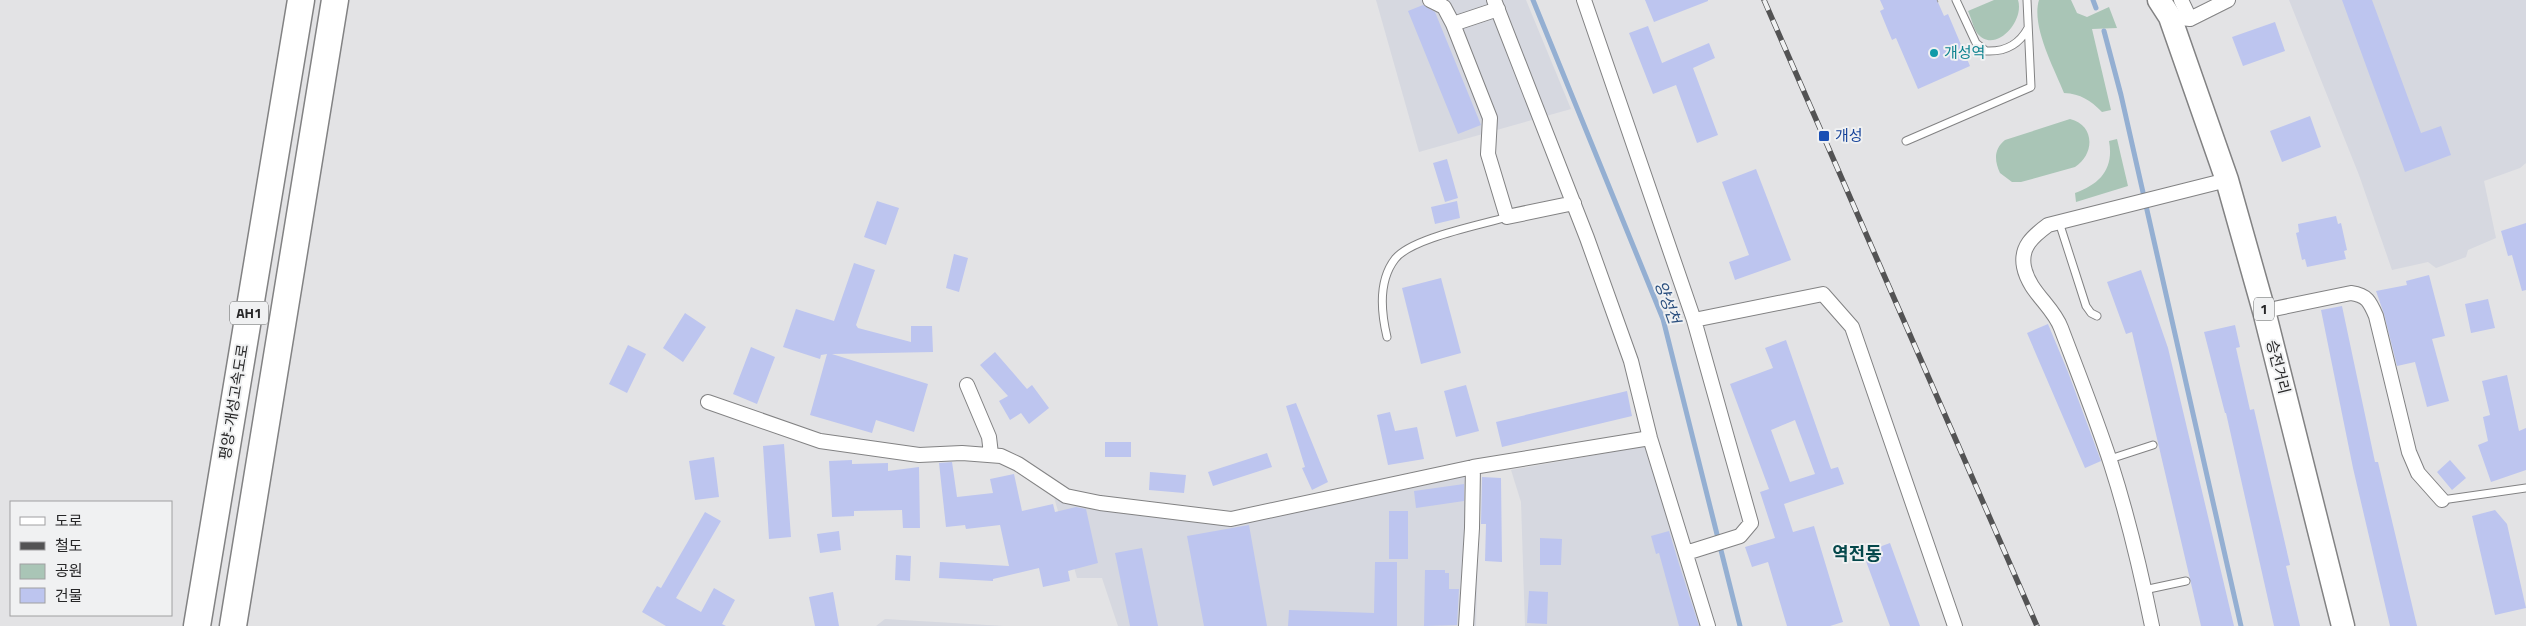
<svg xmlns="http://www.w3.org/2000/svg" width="2526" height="626" font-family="'Titillium Web','Noto Sans KR',sans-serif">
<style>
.built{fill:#d6d8e0}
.green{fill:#a9c5b6}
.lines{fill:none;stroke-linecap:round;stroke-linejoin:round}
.stream{stroke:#94afd2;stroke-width:5}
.building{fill:#bdc5ef;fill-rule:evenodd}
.lane-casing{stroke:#828283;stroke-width:9}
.street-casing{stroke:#828283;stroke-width:16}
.primary-casing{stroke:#828283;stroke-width:25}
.highway-casing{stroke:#828283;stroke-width:29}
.path{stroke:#9b9b9d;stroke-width:3;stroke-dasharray:1 4;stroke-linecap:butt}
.lane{stroke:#fff;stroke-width:7}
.street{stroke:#fff;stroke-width:14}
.primary{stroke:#fff;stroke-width:22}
.highway{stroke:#fff;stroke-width:26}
.rail-casing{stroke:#535354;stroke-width:5.5}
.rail{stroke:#f0f1f2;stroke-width:4;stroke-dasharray:11;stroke-linecap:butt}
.culture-dot{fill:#0f9aa8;stroke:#f0f1f2;stroke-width:2}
.transit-dot{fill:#1a4fb4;stroke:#f0f1f2;stroke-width:2}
.labels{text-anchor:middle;stroke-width:4;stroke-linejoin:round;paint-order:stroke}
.shield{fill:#f0f1f2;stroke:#636465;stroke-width:1}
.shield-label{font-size:14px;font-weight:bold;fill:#272728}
.culture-label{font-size:15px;fill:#0d838f;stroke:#f0f1f2;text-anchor:start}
.transit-label{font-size:15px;fill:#164399;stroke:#f0f1f2;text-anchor:start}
.street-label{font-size:15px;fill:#272728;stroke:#f0f1f2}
.water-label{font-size:16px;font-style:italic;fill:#2c507f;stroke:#f0f1f2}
.quarter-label{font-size:18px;font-weight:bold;fill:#05484b;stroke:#f0f1f2}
</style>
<rect width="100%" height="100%" fill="#e3e3e5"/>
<path class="built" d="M1376 0H1526L1571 109 1419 152Z
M2289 0H2526V163L2520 168 2484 181 2496 238 2468 250 2466 257 2436 268 2428 262 2392 270 2359 175Z
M1646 446 1703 626H1525L1521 502 1511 470Z
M1480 471 1476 626H1118L1102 578H1077L1054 497 1232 522Z
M885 619 1004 626H876Z"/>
<path class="green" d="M1994 0H2018C2025 22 1994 55 1977 33 1973 27 1971 17 1968 11Z
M2039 0H2071L2077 13 2087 17 2109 7 2117 28 2092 29 2111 110 2102 112C2090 100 2081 94 2064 93 2054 68 2031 26 2039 0Z
M2070 119C2095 125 2095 154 2075 167L2021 182H2012L2000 173C1994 160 1994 149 2005 140Z
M2117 139 2128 186 2076 202 2075 193C2101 184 2114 168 2109 141Z"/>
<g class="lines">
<path class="stream" d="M1533 0 1663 319 1740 626
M2093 0 2096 8
M2104 31 2121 95 2241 626"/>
</g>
<path class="building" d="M1645 0H1708V1L1654 22Z
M1880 0H1937L1944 16 1948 14 1970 66 1918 89 1896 38 1892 40 1880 11 1884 9Z
M2342 0H2372L2421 133 2441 126 2451 155 2405 172Z
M1423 5 1435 12 1481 125 1458 134 1408 11Z
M2275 22 2285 51 2243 66 2232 37Z
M1648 26 1662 63 1709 43 1715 58 1693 68 1718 135 1697 143 1676 85 1653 94 1629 33Z
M2310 116 2321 147 2282 162 2270 131Z
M1447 159 1458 198 1445 202 1433 163Z
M1756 169 1791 260 1735 280 1729 262 1749 255 1722 182Z
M877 201 899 208 886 245 864 237Z
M1457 201 1460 218 1435 224 1431 207Z
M2336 216 2338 224 2341 223 2347 250 2344 251 2346 259 2307 267 2305 259 2302 260 2296 233 2299 232 2298 224Z
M2526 223V290L2522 291 2512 255 2508 256 2501 231Z
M954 254 968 258 959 292 946 288Z
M854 263 875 270 856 325 858 328 911 342V326H932L933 352 832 354 928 384 914 432 876 420 872 433 810 415 827 354 821 355 820 359 783 347 796 309 834 321Z
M2141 270 2168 348 2234 626H2201L2132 332 2126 334 2107 282Z
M2429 275 2445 336 2432 339 2449 401 2427 407 2415 362 2397 366 2384 314 2376 291 2407 285 2406 281Z
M1441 278 1461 353 1421 364 1402 288Z
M2488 299 2495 328 2471 333 2465 304Z
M2342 306 2375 462H2378L2417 626H2390L2353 468 2321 310Z
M685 313 706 327 683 362 663 348Z
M2048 324 2068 372 2101 461 2085 468 2027 333Z
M2235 325 2240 347 2236 348 2250 410 2254 409 2290 565 2286 566 2300 626H2274L2226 413H2225L2204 332Z
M1786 340 1831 469 1838 467 1844 484 1784 504 1793 532 1814 526 1843 622 1830 626H1787L1768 562 1752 567 1745 547 1775 538 1760 492 1769 489 1730 384 1773 368 1765 348ZM1795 420 1815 474 1790 482 1771 430Z
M628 345 646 354 627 393 609 384Z
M751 347 775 357 757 404 733 394Z
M995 352 1027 389 1032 385 1049 408 1029 424 1021 413 1010 420 999 401 1008 396 980 365Z
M2507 375 2519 431 2526 428V470L2491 482 2478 445 2488 441 2483 417 2490 415 2482 381Z
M1466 385 1479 431 1456 437 1444 391Z
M1627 391 1632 416 1502 447 1496 422Z
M1296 403 1328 482 1312 490 1302 468 1305 467 1286 406Z
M1390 412 1395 431 1417 427 1424 459 1388 465 1377 415Z
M1105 442H1131V457H1105Z
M784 444 791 537 769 539 763 446Z
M1267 453 1272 467 1213 486 1208 472Z
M714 457 719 497 695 500 689 461Z
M852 460V464L888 463V471L919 467 920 528H903L902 510 854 511V516L832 517 829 461Z
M2450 460 2466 478 2452 490 2437 472Z
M952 462 957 497 993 493 990 479 1014 474 1022 511 1053 504 1055 512 1076 507 1086 509 1098 563 1068 571 1070 581 1043 587 1039 568 993 579V581L939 578 940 562 1009 566 1000 525 966 529 965 525 946 527 939 463Z
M1150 472 1186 475 1184 493 1149 490Z
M1482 477 1501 478 1502 562 1485 561 1486 524H1481Z
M1464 484V501L1416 508 1414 491Z
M2495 510 2507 524 2526 608 2495 615 2472 516Z
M1389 511H1408V559H1389Z
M705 512 721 521 676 598 701 612 714 588 735 600 722 624 726 626H666L642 612 657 586 661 588Z
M1249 525 1267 626H1204L1187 536Z
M839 531 841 550 820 553 817 534Z
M1669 531 1679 564 1699 626H1679L1659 553 1656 554 1651 536Z
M1540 538 1562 539 1561 565H1540Z
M1890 543 1920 626H1890L1863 553Z
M1142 548 1158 626H1130L1115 553Z
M896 555 911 556 910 581 895 580Z
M1375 562H1397V626H1288L1289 610 1374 613Z
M1425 570H1445V573H1449V589H1459L1457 625 1424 626Z
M1529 591 1548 592 1547 624 1527 623Z
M833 592 839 626H815L809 597Z"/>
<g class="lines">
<g class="lane-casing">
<path id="lane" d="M1956 0 1976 43 1986 51C2005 52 2019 45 2028 28
M1906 141 2031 87 2027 0
M2059 222 2086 306 2091 313 2097 316
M1387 337C1381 312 1378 281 1395 259 1411 238 1481 225 1507 217
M2110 459 2153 445
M2442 500 2526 488
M2144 590 2186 581"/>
</g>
<g class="street-casing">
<path id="street" d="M1430 0 1444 7 1453 24 1490 118 1488 154 1507 217 1574 203
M1494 0 1587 238 1631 361 1650 438 1708 626
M1584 0 1694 320 1751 523 1740 536 1686 553
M2181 18 2190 19 2181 0
M2190 19 2228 0
M1453 24 1498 9
M2264 311 2351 293C2367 295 2370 302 2376 316L2409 452 2418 473 2442 500
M1694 320 1823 294 1852 327 1955 626
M967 385 989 437 991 454
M708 402 820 441 919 455 962 453 1001 456 1018 464 1066 496 1100 503 1231 519 1473 467 1650 438
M1466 626 1472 528 1473 467
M2152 626C2141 572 2128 517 2111 464 2096 418 2078 373 2061 328 2053 306 2029 292 2024 267 2020 247 2033 236 2048 225L2227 180"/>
</g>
<g class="primary-casing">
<path id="primary" d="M2159 0 2170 17 2227 180 2264 311 2343 626"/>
</g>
<g class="highway-casing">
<path id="highway" d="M197 626 301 0
M233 626 335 0"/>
</g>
<path class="path" d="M1937 1 1940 0"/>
<use href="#lane" class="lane"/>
<use href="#street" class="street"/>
<use href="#primary" class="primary"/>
<use href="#highway" class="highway"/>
<g class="rail-casing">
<path id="rail" d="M1764 0 2037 626"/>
</g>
<use href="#rail" class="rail"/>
</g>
<circle class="culture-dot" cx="1934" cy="53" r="5"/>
<rect class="transit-dot" x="1818" y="130" width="12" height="12" rx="2.5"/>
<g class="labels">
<g class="shield">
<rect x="2254" y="297.5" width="20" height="23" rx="4"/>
<rect x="230" y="301.5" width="38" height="23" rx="4"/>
</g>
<g class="shield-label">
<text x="2264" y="314">1</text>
<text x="249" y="318">AH1</text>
</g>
<g class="culture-label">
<text x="1944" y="58">개성역</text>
</g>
<g class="transit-label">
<text x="1835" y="141">개성</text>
</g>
<g class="street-label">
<text transform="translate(2278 367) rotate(76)" y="5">승전거리</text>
<text transform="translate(234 402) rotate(-81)" y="5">평양-개성고속도로</text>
</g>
<g class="water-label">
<text transform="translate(1668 302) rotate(70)" y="6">양성천</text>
</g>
<g class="quarter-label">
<text x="1857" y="560">역전동</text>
</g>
</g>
<rect x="10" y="501" width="162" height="115" fill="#f0f1f2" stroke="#a0a0a1"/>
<rect x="20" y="517" width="25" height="8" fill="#ffffff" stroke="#a0a0a1"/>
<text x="55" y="526" font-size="15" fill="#272728">도로</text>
<rect x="20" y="542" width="25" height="8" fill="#535354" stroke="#a0a0a1"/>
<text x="55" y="551" font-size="15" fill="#272728">철도</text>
<rect x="20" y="564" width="25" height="15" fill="#a9c5b6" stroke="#a0a0a1"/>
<text x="55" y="576" font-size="15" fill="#272728">공원</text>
<rect x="20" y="588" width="25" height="15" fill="#bdc5ef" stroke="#a0a0a1"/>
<text x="55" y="601" font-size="15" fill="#272728">건물</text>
</svg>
